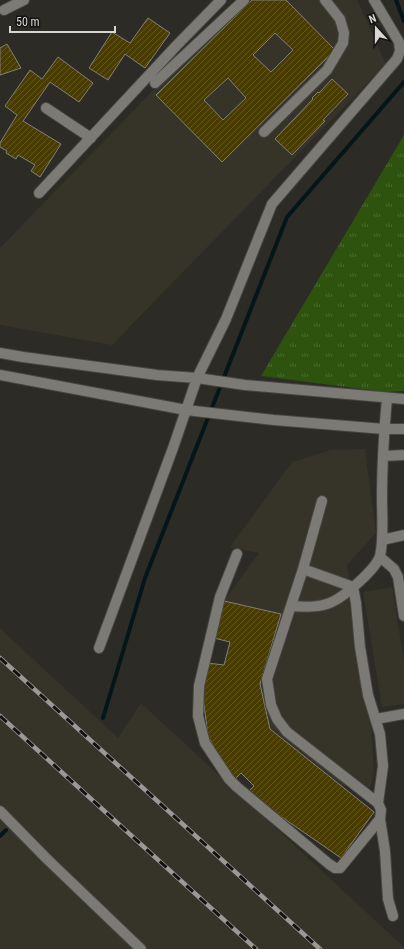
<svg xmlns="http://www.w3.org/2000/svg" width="404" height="949" font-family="'Roboto Condensed',sans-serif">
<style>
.built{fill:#363328}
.park{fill:url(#park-tufts)}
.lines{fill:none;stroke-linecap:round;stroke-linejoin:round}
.stream{stroke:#05161a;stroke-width:4}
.building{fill:url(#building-hatch);stroke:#817f7a;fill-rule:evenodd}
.minor-casing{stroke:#474642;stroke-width:12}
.minor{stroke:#7c7a75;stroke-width:10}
.rail-casing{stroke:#9a9995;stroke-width:4.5}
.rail{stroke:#141311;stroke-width:3;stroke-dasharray:9;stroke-linecap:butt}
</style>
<defs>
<pattern id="park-tufts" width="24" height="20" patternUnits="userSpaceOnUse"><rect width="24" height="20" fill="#2d530f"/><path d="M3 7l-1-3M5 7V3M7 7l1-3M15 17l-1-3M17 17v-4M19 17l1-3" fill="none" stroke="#4b6b31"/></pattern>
<pattern id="building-hatch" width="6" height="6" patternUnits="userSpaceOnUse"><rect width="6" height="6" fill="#493c00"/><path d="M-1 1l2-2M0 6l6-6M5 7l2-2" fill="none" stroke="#625724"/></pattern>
</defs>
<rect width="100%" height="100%" fill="#2c2b26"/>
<path class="built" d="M241 0H357L386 64 112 345 0 325V248Z
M365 449 376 533 347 565 370 703 374 773 370 788 342 786 270 729 260 684 281 614 224 601 259 553 230 547 292 462 331 450Z
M392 587 404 660V704L382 707 363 592Z
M0 628 118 738 141 703 404 947V949H0Z"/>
<path class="park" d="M404 135V391L386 392 261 376Z"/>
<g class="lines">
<path class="stream" d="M396 0 404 21
M103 718 145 578 287 217 404 82
M0 836 6 830"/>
</g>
<path class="building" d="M252 0H286L335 50 222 162 156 95ZM275 33 293 50 271 72 253 55ZM228 78 246 98 223 120 204 100Z
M148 18 170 33 145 68 125 54 108 80 89 68 112 32 130 43Z
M7 44 21 68 0 75V48Z
M58 57 93 83 79 102 50 82 23 121 61 144 40 177 31 171 35 165 18 155 16 159 6 153 7 151 0 147V143L17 115 5 106 30 70 42 79Z
M332 79 348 94 323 120 325 121 292 155 275 139 313 99 312 98 318 92 319 93Z
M224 601 281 614 260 684 270 729 374 812 341 858 247 793 254 786 241 773 233 781 208 736 203 697 207 663 224 665 230 642 214 638Z"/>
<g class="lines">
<g class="minor-casing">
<path id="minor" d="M4 10 24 0
M155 83 244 0
M46 108 91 138
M264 132 327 70 343 43 344 33 340 19 325 0
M39 193 177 45 221 0
M0 353 23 357 157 375 197 378 245 385 404 399
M0 375 186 410 274 420 384 429H404
M383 456 404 455
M382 540 404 535
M237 554 220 597 199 686 198 716 205 743 229 779 237 787 329 864 335 868H340L380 819 381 810 378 803 287 732 277 719 271 705 267 679 303 569 353 587 356 603 360 647 368 695 380 734 383 766 378 803
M380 557 394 569 398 577 404 616
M303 569 322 501
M291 606C304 607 319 608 332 602 345 596 376 569 380 556 384 540 382 515 382 498 382 465 384 432 387 398
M99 648 173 448 197 378 226 319 272 204 397 59 400 51 399 42 374 0
M376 719 404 714
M0 811 46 858 141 949
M380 819 385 851 388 899 393 916"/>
</g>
<use href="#minor" class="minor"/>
<g class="rail-casing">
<path id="rail" d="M0 658 320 949
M0 716 256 949"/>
</g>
<use href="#rail" class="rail"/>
</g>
<g transform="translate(376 28) rotate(339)" stroke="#141311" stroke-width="3" paint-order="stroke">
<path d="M0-3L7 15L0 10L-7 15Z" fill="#d7d6d3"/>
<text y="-6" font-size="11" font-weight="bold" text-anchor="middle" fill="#d7d6d3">N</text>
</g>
<path d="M10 26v6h105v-6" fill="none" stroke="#d7d6d3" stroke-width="2"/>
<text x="16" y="26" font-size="12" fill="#d7d6d3" stroke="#141311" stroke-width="3" paint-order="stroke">50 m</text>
</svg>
